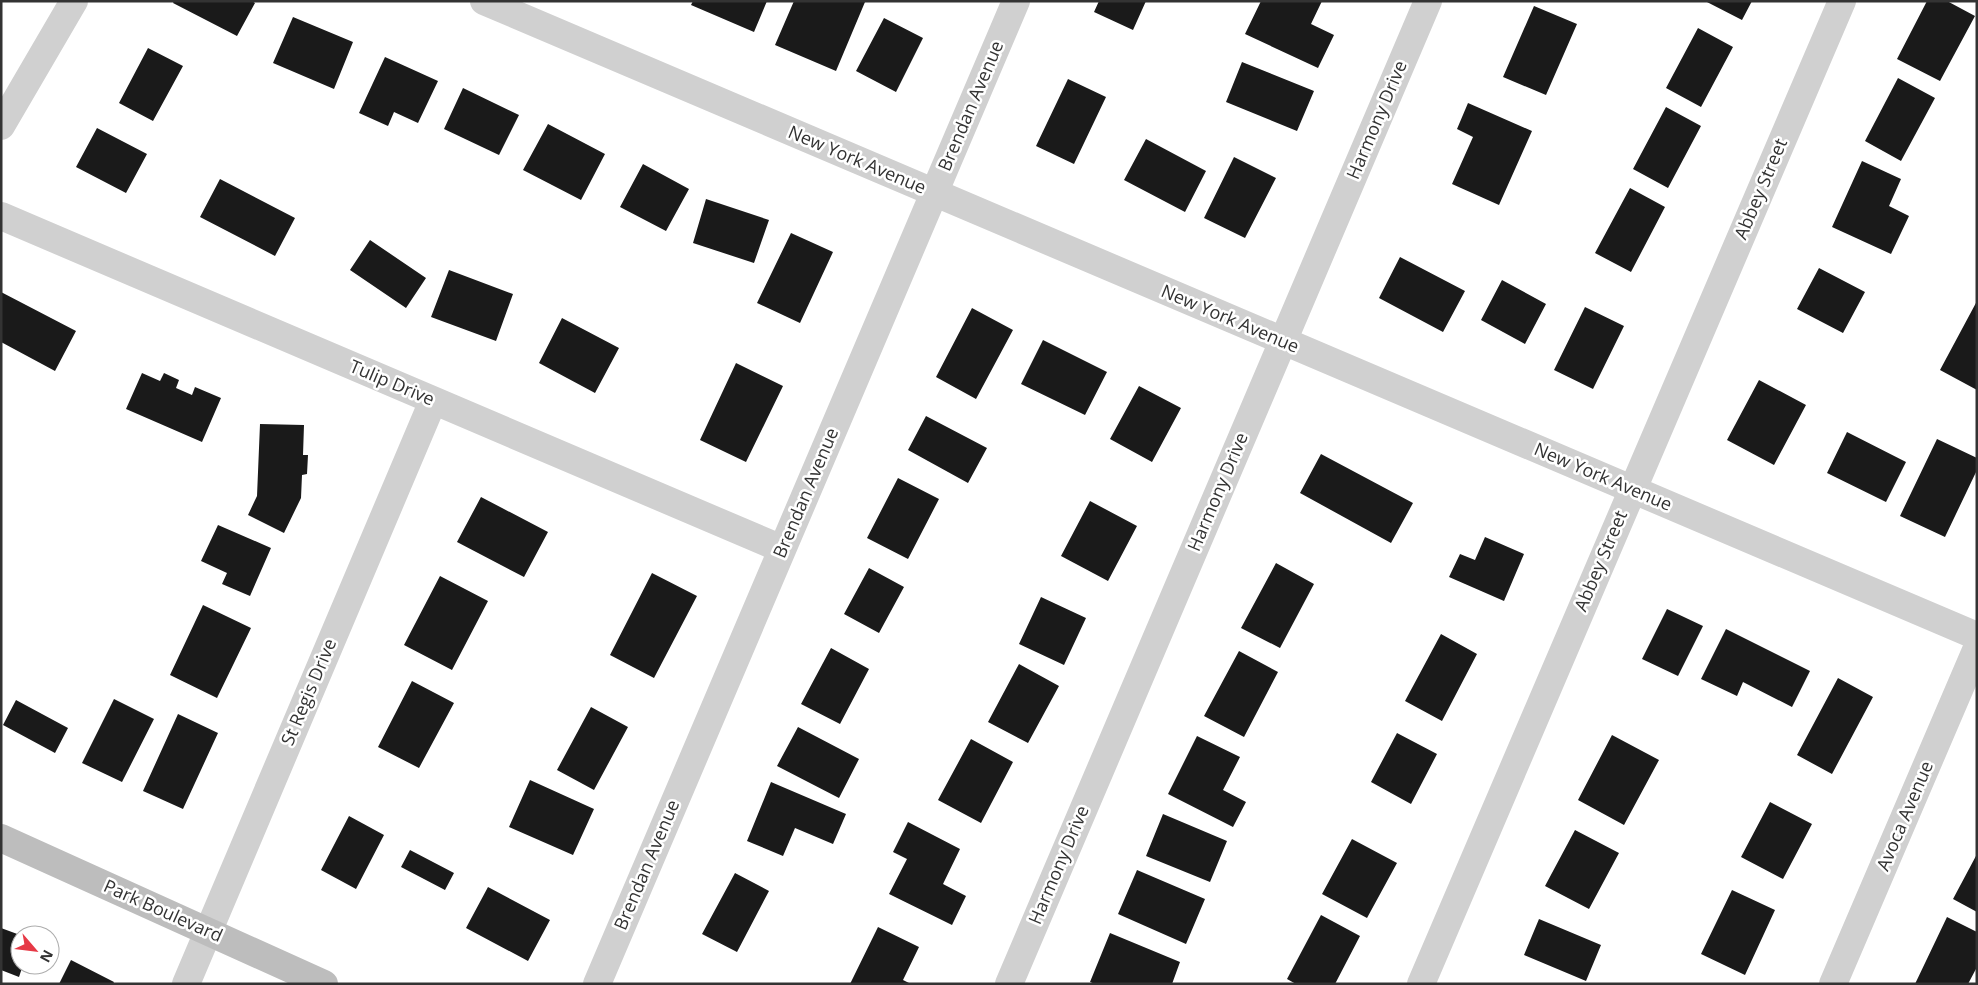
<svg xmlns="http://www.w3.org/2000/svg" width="1978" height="985" font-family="'Open Sans',sans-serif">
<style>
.building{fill:#1a1a1a}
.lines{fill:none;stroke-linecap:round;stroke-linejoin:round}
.street{stroke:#d0d0d0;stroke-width:28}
.secondary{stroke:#bdbdbd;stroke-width:28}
.labels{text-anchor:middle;stroke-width:5;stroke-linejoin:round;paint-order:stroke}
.street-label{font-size:18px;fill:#333;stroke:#fff}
</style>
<rect width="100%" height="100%" fill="#fff"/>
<path class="building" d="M174 1H252L255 3 237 36 173 3Z
M693 1H767L754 32 691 5Z
M794 1 865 2 836 71 775 45Z
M1099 1H1146L1133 30 1094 12Z
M1261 1H1322L1311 24 1334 35 1318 68 1245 34Z
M1705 1H1752L1742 20Z
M1927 1H1947L1975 16 1940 81 1897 59Z
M1534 6 1577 24 1546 95 1503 77Z
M293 17 353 42 334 89 273 63Z
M884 18 923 38 896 92 856 71Z
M1698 28 1733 47 1701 107 1666 88Z
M148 48 183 66 153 121 119 103Z
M385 57 438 81 418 123 394 112 388 126 359 113Z
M1242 62 1314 91 1297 131 1226 102Z
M1898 78 1935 98 1901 161 1865 141Z
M1068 79 1106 97 1074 164 1036 146Z
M463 88 519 115 499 155 444 129Z
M1468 103 1532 131 1499 205 1452 184 1473 137 1457 129Z
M1666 107 1701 126 1668 188 1633 169Z
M548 124 605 154 581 200 523 170Z
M97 128 147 154 126 193 76 167Z
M1146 139 1206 171 1185 212 1124 180Z
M1234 157 1276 178 1245 238 1204 218Z
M1862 161 1901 179 1889 206 1909 216 1891 254 1832 227Z
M643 164 689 189 666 231 620 207Z
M220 179 295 218 275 256 200 217Z
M1630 188 1665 207 1631 272 1595 253Z
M706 199 769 220 754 263 693 243Z
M791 233 833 252 800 323 757 303Z
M370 240 426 278 406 308 350 270Z
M1400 257 1465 291 1443 332 1379 298Z
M1819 268 1865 292 1843 333 1797 309Z
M449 270 513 294 496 341 431 317Z
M1502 280 1546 304 1525 344 1481 320Z
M1 292 76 331 55 371 1 342Z
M1977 301V390L1940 370Z
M1585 307 1624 326 1593 389 1554 370Z
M972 308 1013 330 976 399 936 377Z
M562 318 619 348 595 393 539 363Z
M1043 340 1107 372 1085 415 1021 384Z
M736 363 783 386 746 462 700 440Z
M142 373 160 381 164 373 179 380 176 388 192 395 195 387 221 398 202 442 126 409Z
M1759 380 1806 405 1774 465 1727 440Z
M1139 386 1181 408 1152 462 1110 439Z
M926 416 987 448 968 483 908 450Z
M260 424 304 425 303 455H308L307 474 302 475 301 498 284 533 248 515 257 496Z
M1847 432 1906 462 1886 502 1827 473Z
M1937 439 1977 458V470L1945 537 1900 516Z
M1321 454 1413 503 1391 543 1300 493Z
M898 478 939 499 908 559 867 538Z
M481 497 548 532 524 577 457 542Z
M1090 501 1137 526 1108 581 1061 556Z
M218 525 271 548 250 596 222 584 227 573 201 561Z
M1485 537 1524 554 1504 601 1449 577 1460 554 1475 560Z
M1276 563 1314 584 1280 648 1241 628Z
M869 568 904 587 879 633 844 614Z
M652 573 697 596 654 678 610 655Z
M440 576 488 601 452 670 404 645Z
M1041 597 1086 618 1064 665 1019 644Z
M203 605 251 628 217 698 170 675Z
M1667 609 1703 626 1678 676 1642 659Z
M1726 629 1810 671 1792 707 1743 682 1737 696 1701 679Z
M1441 634 1477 654 1442 721 1405 701Z
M831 648 869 669 840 724 801 704Z
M1239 651 1278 672 1244 737 1204 716Z
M1019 664 1059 686 1028 743 988 722Z
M1838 678 1873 697 1832 774 1797 755Z
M412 681 454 703 419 768 378 747Z
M114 699 154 719 122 782 82 763Z
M16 700 68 728 55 753 3 725Z
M591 707 628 727 594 790 557 770Z
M178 714 218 733 183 809 143 791Z
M798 727 859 759 839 798 777 766Z
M1397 733 1437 754 1411 804 1371 782Z
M1612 735 1659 760 1624 825 1578 800Z
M1197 736 1240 757 1223 790 1246 802 1233 827 1168 794Z
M971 739 1013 762 981 823 938 800Z
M530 780 594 809 573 855 509 827Z
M771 782 846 814 833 844 795 828 783 856 747 841Z
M1770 802 1812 824 1783 879 1741 857Z
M1163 814 1227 841 1210 882 1146 856Z
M349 816 384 835 356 889 321 870Z
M908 822 960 849 943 884 966 896 952 925 889 894 907 859 893 852Z
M1575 830 1619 853 1589 909 1545 886Z
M1352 839 1397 863 1367 918 1322 894Z
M410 850 454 873 445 890 401 867Z
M1977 854V912L1953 899Z
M1137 870 1205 899 1186 944 1118 914Z
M735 873 769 891 737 952 702 934Z
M488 887 550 920 528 961 466 928Z
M1732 890 1775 910 1745 975 1701 954Z
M1321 915 1360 936 1335 984H1296L1287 979Z
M1947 917 1977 932V967L1968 984H1915Z
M1539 919 1601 945 1586 981 1524 955Z
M878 927 919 947 903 980 911 984H850Z
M1 928 20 935V965H23L19 977 1 970Z
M1110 933 1180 962 1172 984H1095L1090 982Z
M71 960 114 982 113 984H59Z"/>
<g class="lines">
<path class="street" d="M484 1 1977 636
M1 126 74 1
M1 216 782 549
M186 984 433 401
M597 984 1016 1
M1009 984 1428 1
M1421 984 1842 1
M1833 984 1977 648"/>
<path class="secondary" d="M1 838 324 984"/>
</g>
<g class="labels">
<g class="street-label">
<text transform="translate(971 106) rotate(-67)" y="6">Brendan Avenue</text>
<text transform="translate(1377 120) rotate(-67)" y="6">Harmony Drive</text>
<text transform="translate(857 160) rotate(23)" y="6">New York Avenue</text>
<text transform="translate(1761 189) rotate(-67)" y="6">Abbey Street</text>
<text transform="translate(1230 319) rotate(23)" y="6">New York Avenue</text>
<text transform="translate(392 383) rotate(23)" y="6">Tulip Drive</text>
<text transform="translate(1603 477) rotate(23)" y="6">New York Avenue</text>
<text transform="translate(1218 492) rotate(-67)" y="6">Harmony Drive</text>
<text transform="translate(806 493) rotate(-67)" y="6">Brendan Avenue</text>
<text transform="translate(1601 561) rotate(-67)" y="6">Abbey Street</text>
<text transform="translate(309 692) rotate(-67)" y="6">St Regis Drive</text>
<text transform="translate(1905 816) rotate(-67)" y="6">Avoca Avenue</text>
<text transform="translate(647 865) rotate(-67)" y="6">Brendan Avenue</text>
<text transform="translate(1059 865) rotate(-67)" y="6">Harmony Drive</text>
<text transform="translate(163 911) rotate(24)" y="6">Park Boulevard</text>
</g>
</g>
<rect width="1978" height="985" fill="none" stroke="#333333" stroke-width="5"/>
<g transform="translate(35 950) rotate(118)"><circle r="24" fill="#ffffff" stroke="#adadad"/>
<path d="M0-4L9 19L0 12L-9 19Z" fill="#e63946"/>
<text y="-8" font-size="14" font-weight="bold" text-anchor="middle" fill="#333333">N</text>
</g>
</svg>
